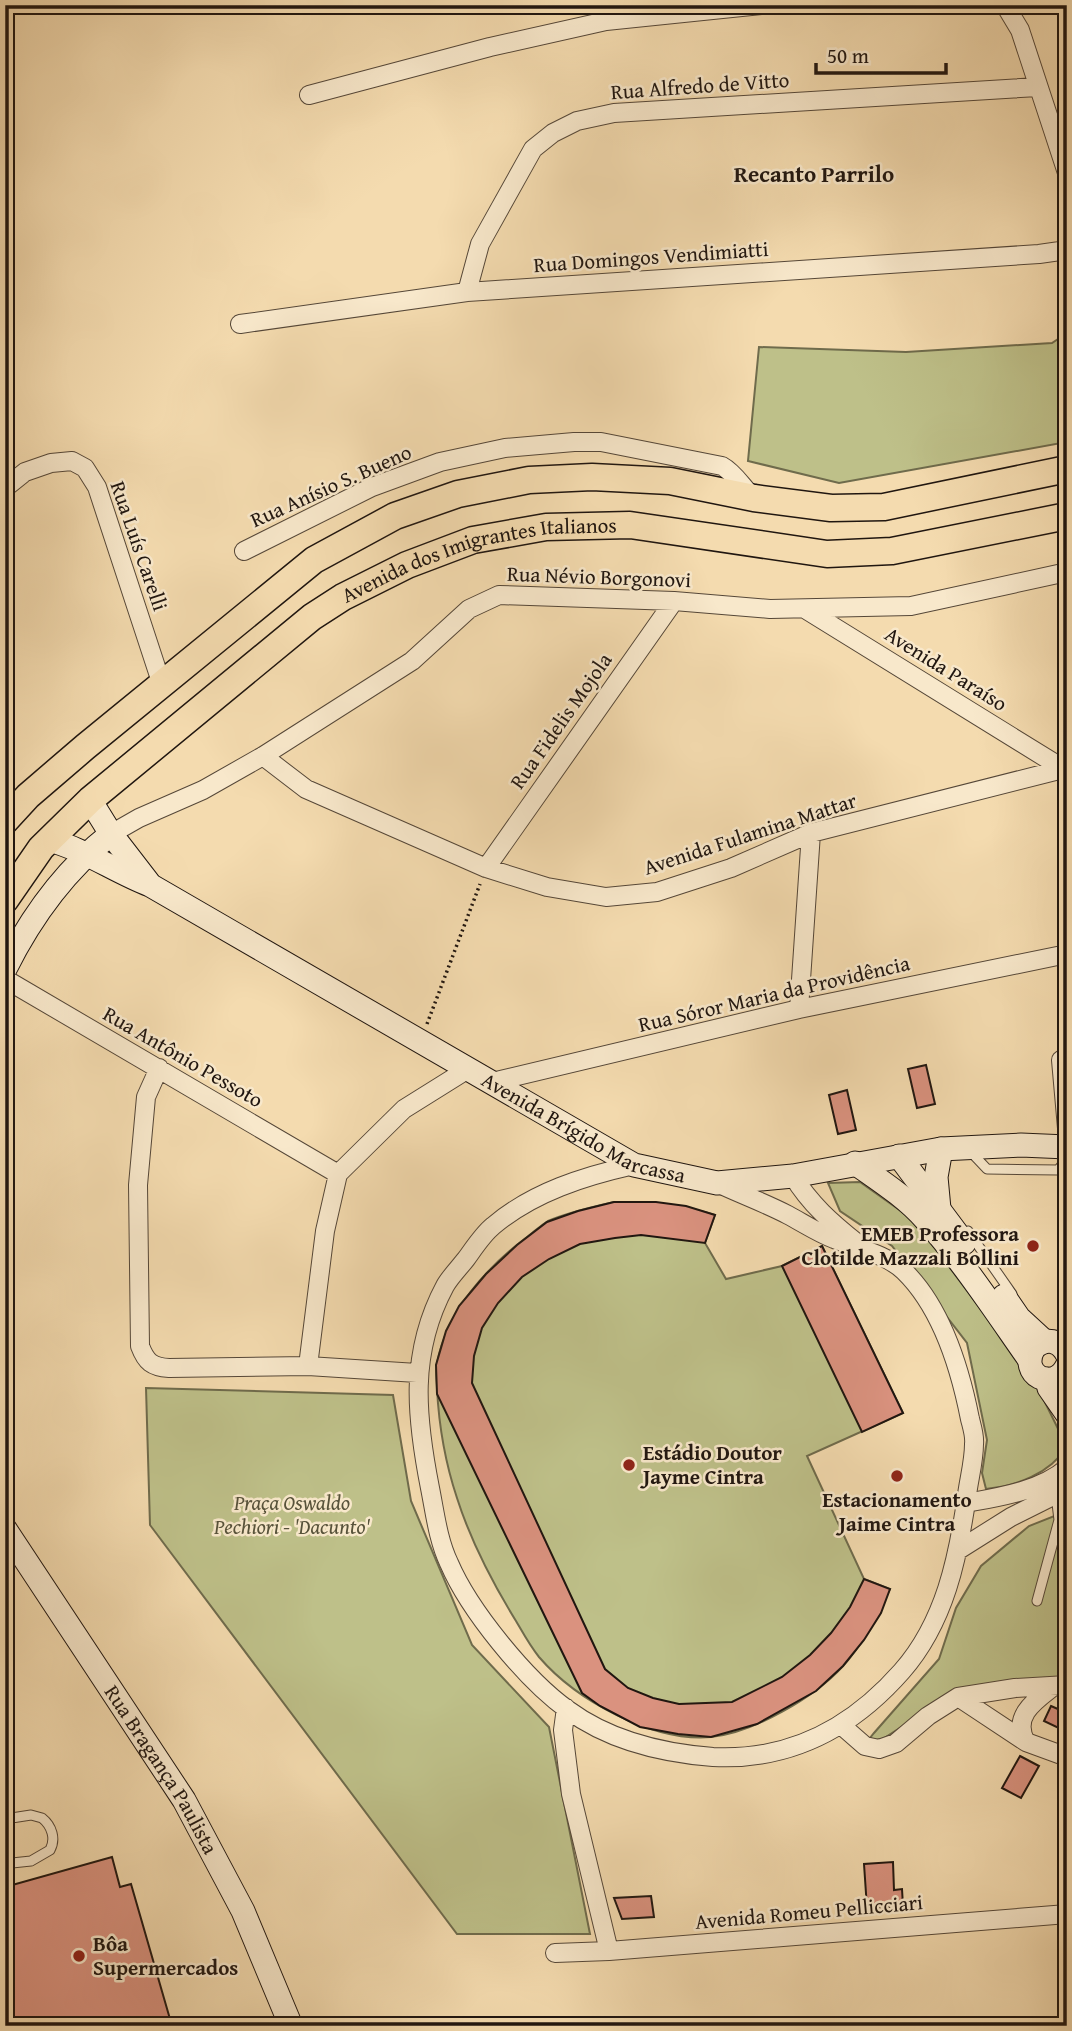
<svg xmlns="http://www.w3.org/2000/svg" width="1072" height="2031" font-family="'Gentium Book Plus',serif">
<style>
.green{fill:#bec089;stroke:#6f6b4c;stroke-width:2}
.building{fill:#da927f;stroke:#201610;stroke-width:2}
.lines{fill:none;stroke-linecap:round;stroke-linejoin:round}
.lane-casing{stroke:#554738;stroke-width:11}
.street-casing{stroke:#554738;stroke-width:20}
.secondary-casing{stroke:#201610;stroke-width:25}
.primary-casing{stroke:#201610;stroke-width:29}
.path{stroke:#201610;stroke-width:3.5;stroke-dasharray:2 3.5;stroke-linecap:butt}
.lane{stroke:#f8e8cb;stroke-width:9}
.street{stroke:#f8e8cb;stroke-width:18}
.secondary{stroke:#f8e8cb;stroke-width:23}
.primary{stroke:#f4dbaf;stroke-width:26}
.poi-dot{fill:#8f2418;stroke:#f8e8cb;stroke-width:2.5}
.labels{text-anchor:middle;stroke-width:5;stroke-linejoin:round;paint-order:stroke}
.street-label{font-size:21px;fill:#201610;stroke:#f8e8cb}
.poi-label{font-size:21px;font-weight:bold;fill:#201610;stroke:#f8e8cb;text-anchor:start}
.park-label{font-size:21px;font-style:italic;fill:#57523a;stroke:#f8e8cb}
.neighbourhood-label{font-size:23px;font-weight:bold;fill:#201610;stroke:#f8e8cb}
</style>
<rect width="100%" height="100%" fill="#f4dbaf"/>
<filter id="stains"><feTurbulence type="fractalNoise" baseFrequency=".00286" numOctaves="4"/><feColorMatrix values="0 0 0 0 .2 0 0 0 0 .09 0 0 0 0 .02 0 0 0 .5 -.17"/></filter>
<radialGradient id="worn" r=".72"><stop offset=".6" stop-color="#630" stop-opacity="0"/><stop offset="1" stop-color="#630" stop-opacity=".3"/></radialGradient>
<path class="green" d="M1067 333V442L839 483 748 461 759 347 906 352 1052 343Z
M860 1182 915 1221 1035 1382 1067 1447C1049 1474 1017 1486 986 1489L982 1473 987 1440 967 1343 892 1246 840 1211 828 1183Z
M614 1202C650 1202 681 1204 715 1215L705 1243 726 1279 782 1266 822 1246 903 1413 807 1456 864 1579 890 1589C876 1616 864 1643 843 1666 815 1697 753 1733 711 1737 652 1742 576 1700 539 1657 530 1646 523 1633 516 1621 492 1582 471 1542 457 1498 445 1462 439 1427 437 1389 437 1381 435 1371 437 1363 447 1311 486 1268 527 1237 534 1232 541 1225 548 1221 569 1212 592 1207 614 1202Z
M146 1388 393 1395 411 1501 472 1645 549 1727 590 1934H457L150 1525Z
M1067 1511 1065 1578 1067 1580V1678L954 1693 875 1744 870 1738 874 1733 939 1659 956 1608 981 1566 1029 1526Z"/>
<path class="building" d="M926 1065 935 1104 917 1108 908 1069Z
M847 1090 856 1130 838 1134 829 1095Z
M614 1202H656L686 1206 715 1215 705 1243 641 1235 615 1238 580 1244 549 1259 522 1277 498 1303 482 1328 474 1356 472 1383 605 1669 628 1688 653 1698 679 1704 732 1702 782 1677 810 1655 831 1633 850 1607 864 1579 890 1589 881 1613 864 1640 843 1666 816 1691 757 1724 711 1737 678 1734 640 1727 600 1706 582 1693 437 1394 436 1365 446 1331 459 1306 486 1274 517 1245 547 1222 578 1211Z
M822 1246 903 1413 862 1432 782 1266Z
M1051 1706 1067 1713V1732L1044 1721Z
M1020 1756 1039 1766 1021 1798 1002 1788Z
M112 1857 120 1887 131 1884 172 2026H13L5 1999V1887Z
M893 1862 894 1890 902 1889 903 1906 867 1908 864 1864Z
M651 1896 654 1917 622 1919 614 1898Z"/>
<g class="lines">
<g class="lane-casing">
<path id="lane" d="M969 1150 987 1169 1058 1170 1067 1159
M968 1231 1012 1294
M1037 1601 1059 1520 1056 1495
M5 1819 31 1815 42 1818C52 1826 56 1839 50 1850L31 1861 12 1863 5 1858"/>
</g>
<g class="street-casing">
<path id="street" d="M1005 5 1020 30 1067 173
M309 95 490 47 606 21 761 5
M467 292 480 244 533 149 553 133 577 121 614 113 1038 87
M240 324 467 292 1039 254 1060 251 1067 247
M5 488 25 472 51 463 72 461 85 468 97 487 162 685
M244 551 372 487 440 462 505 448 574 442H601L722 466C735 473 743 488 754 498
M805 609 1067 771
M263 756 306 789 486 868 547 887 606 897 657 892 731 868 811 833 1067 768
M111 834 139 818 203 790 263 756 412 661 469 609 499 595 674 601 770 609 911 606 1067 572
M486 868 674 601
M5 979 338 1174
M799 1009 811 833
M1061 1060 1067 1128
M159 1068 146 1097 138 1185 140 1346C146 1362 152 1367 169 1368L308 1366 417 1373
M492 1082 799 1009 1067 954
M634 1165C585 1176 533 1192 493 1226 483 1234 474 1248 466 1259 459 1268 450 1277 445 1286 409 1353 416 1417 430 1488 435 1513 438 1540 449 1563 469 1610 526 1680 568 1710 610 1741 661 1753 713 1757 791 1761 852 1728 902 1671 945 1622 958 1558 967 1495 969 1479 974 1461 974 1444 975 1436 972 1427 970 1419 960 1368 942 1308 904 1271 886 1254 856 1248 834 1239 818 1233 803 1223 788 1215 765 1203 740 1194 717 1183
M793 1176C810 1204 832 1223 857 1243
M308 1366 325 1231 338 1174 404 1109 468 1069
M966 1503C999 1497 1040 1491 1067 1468
M957 1551 1011 1517 1067 1489
M958 1697 1026 1742 1067 1757
M566 1708 563 1730 571 1794 609 1951
M841 1725 865 1746 879 1749 896 1743 928 1716 958 1697 1015 1688 1067 1685
M1026 1742C1011 1716 1036 1700 1054 1686
M555 1953 609 1951 1067 1914"/>
</g>
<g class="secondary-casing">
<g id="secondary">
<path d="M90 800 111 834 148 882"/>
<path id="s1" d="M49 840C84 849 116 872 150 885L634 1165 717 1183 793 1176 941 1149 1021 1145 1067 1147"/>
<path d="M5 969C31 917 65 870 111 834"/>
<path d="M899 1156 964 1243"/>
<path d="M855 1163C879 1180 906 1197 926 1220 964 1263 996 1312 1029 1359"/>
<path d="M939 1209 936 1177 941 1149"/>
<path d="M1004 1296 1019 1318 1044 1341"/>
<path d="M1067 1354C1060 1340 1046 1337 1034 1348 1018 1375 1054 1393 1067 1366"/>
<path d="M1047 1379 1049 1388 1067 1414"/>
<path id="s2" d="M5 1529 184 1800 243 1911 291 2026"/>
</g>
</g>
<g class="primary-casing">
<g id="primary">
<path d="M5 821 28 796 85 747 314 560 395 516 458 494 529 480 592 477 670 481 754 498 831 508 884 507 1067 469"/>
<path id="s3" d="M5 900 41 848 90 800 312 617 343 597 407 565 473 540 546 527 630 525 827 554 892 551 1067 516"/>
</g>
</g>
<path class="path" d="M427 1024 480 884"/>
<use href="#lane" class="lane"/>
<use href="#street" class="street"/>
<use href="#secondary" class="secondary"/>
<use href="#primary" class="primary"/>
</g>
<g class="poi-dot">
<circle cx="1033" cy="1246" r="7"/>
<circle cx="629" cy="1465" r="7"/>
<circle cx="897" cy="1476" r="7"/>
<circle cx="79" cy="1956" r="7"/>
</g>
<g class="labels">
<g class="street-label">
<text transform="translate(700 86) rotate(-4)" y="7">Rua Alfredo de Vitto</text>
<text transform="translate(651 257) rotate(-4)" y="7">Rua Domingos Vendimiatti</text>
<text transform="translate(331 486) rotate(-24)" y="7">Rua Anísio S. Bueno</text>
<text transform="translate(139 546) rotate(71)" y="7">Rua Luís Carelli</text>
<text dy="7" stroke="none"><textPath href="#s3" startOffset="600">Avenida dos Imigrantes Italianos</textPath></text>
<text transform="translate(599 577) rotate(2)" y="7">Rua Névio Borgonovi</text>
<text transform="translate(946 669) rotate(32)" y="7">Avenida Paraíso</text>
<text transform="translate(561 721) rotate(-55)" y="7">Rua Fidelis Mojola</text>
<text transform="translate(750 834) rotate(-18)" y="7">Avenida Fulamina Mattar</text>
<text transform="translate(774 994) rotate(-13)" y="7">Rua Sóror Maria da Providência</text>
<text transform="translate(183 1057) rotate(30)" y="7">Rua Antônio Pessoto</text>
<text dy="7" stroke="none"><textPath href="#s1" startOffset="609">Avenida Brígido Marcassa</textPath></text>
<text dy="7" stroke="none"><textPath href="#s2" startOffset="287">Rua Bragança Paulista</textPath></text>
<text transform="translate(809 1912) rotate(-5)" y="7">Avenida Romeu Pellicciari</text>
</g>
<g class="poi-label">
<text x="1019" y="1241" text-anchor="end">EMEB Professora<tspan x="1019" dy="24">Clotilde Mazzali Bollini</tspan></text>
<text x="643" y="1460">Estádio Doutor<tspan x="643" dy="24">Jayme Cintra</tspan></text>
<text x="897" y="1507" text-anchor="middle">Estacionamento<tspan x="897" dy="24">Jaime Cintra</tspan></text>
<text x="93" y="1951">Bôa<tspan x="93" dy="24">Supermercados</tspan></text>
</g>
<g class="park-label">
<text x="292" y="1510">Praça Oswaldo<tspan x="292" dy="24">Pechiori - 'Dacunto'</tspan></text>
</g>
<g class="neighbourhood-label">
<text x="814" y="182">Recanto Parrilo</text>
</g>
</g>
<rect width="1072" height="2031" fill="none" stroke="#f4dbaf" stroke-width="28"/>
<rect x="7" y="7" width="1058" height="2017" fill="none" stroke="#201610" stroke-width="3.5"/>
<rect x="14" y="14" width="1044" height="2003" fill="none" stroke="#201610" stroke-width="2"/>
<path d="M816 63v10h130v-10" fill="none" stroke="#201610" stroke-width="3.5"/>
<text x="827" y="63" font-size="21" fill="#201610" stroke="#f8e8cb" stroke-width="5" paint-order="stroke">50 m</text>
<rect width="100%" height="100%" filter="url(#stains)"/>
<rect width="100%" height="100%" fill="url(#worn)"/>
</svg>
